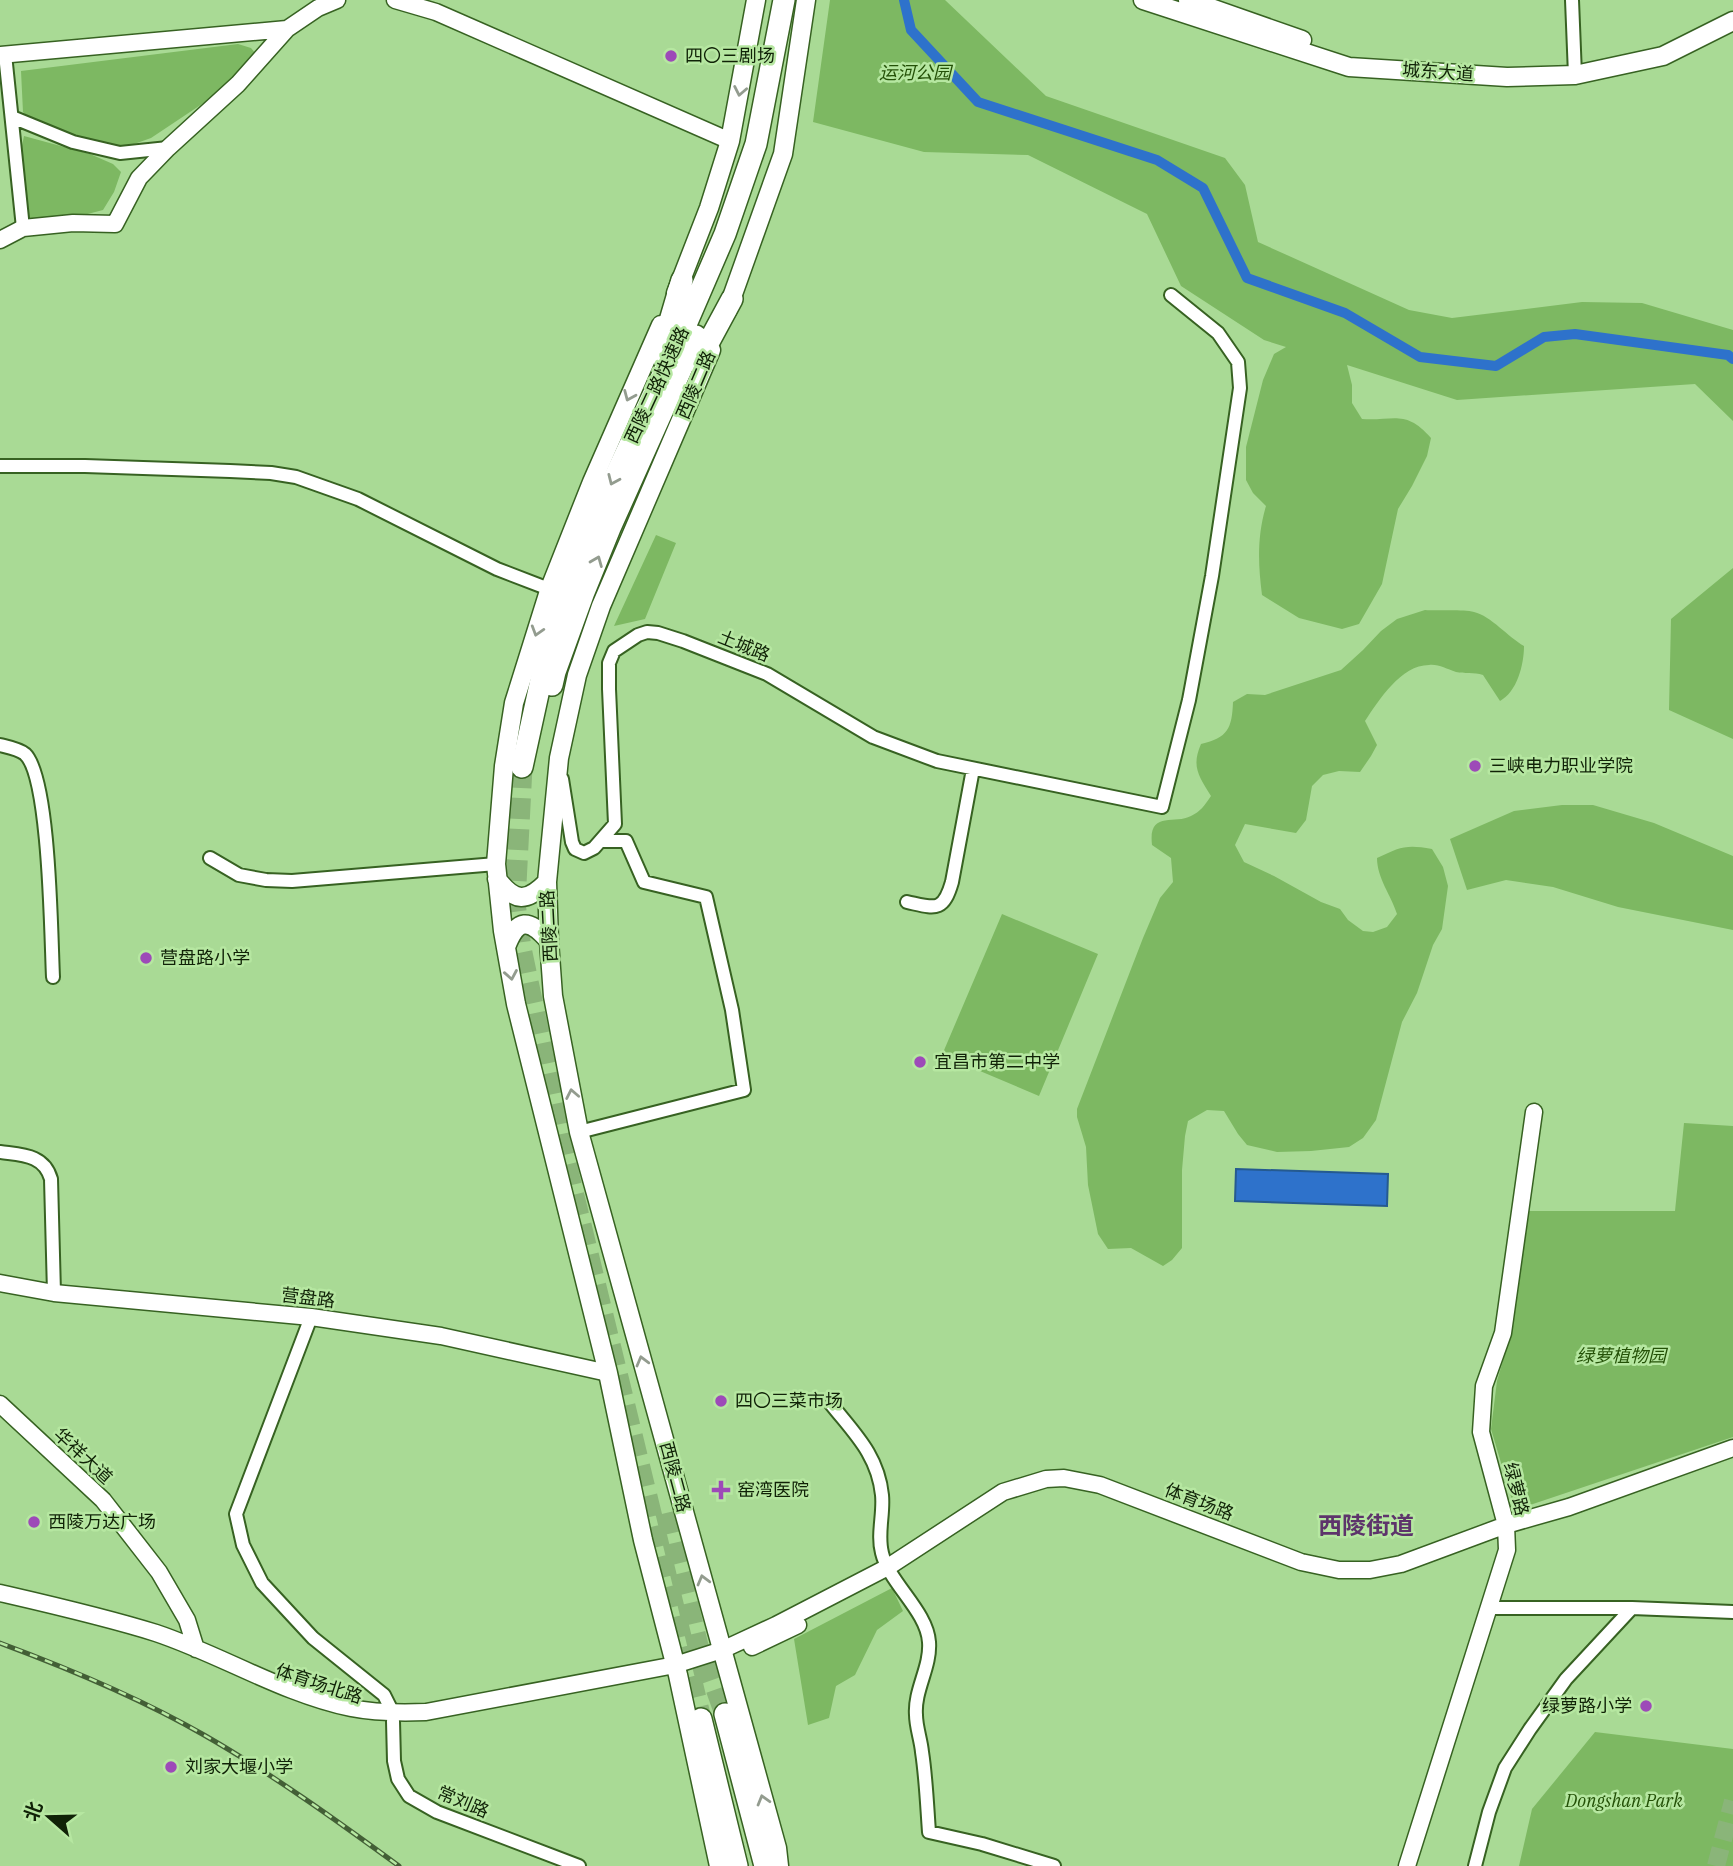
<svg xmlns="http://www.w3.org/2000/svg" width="1733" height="1866" font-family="'IBM Plex Serif','Noto Sans SC',serif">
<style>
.green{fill:#7db862}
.water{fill:#2e72cb;stroke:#255a90;stroke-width:2}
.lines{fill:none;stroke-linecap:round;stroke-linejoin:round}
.canal{stroke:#2e72cb;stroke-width:10}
.primary-tunnel{stroke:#8ab579;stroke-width:18;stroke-dasharray:18 9;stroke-linecap:butt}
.highway-tunnel{stroke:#8ab579;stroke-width:21;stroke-dasharray:21 10;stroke-linecap:butt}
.street-casing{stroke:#376222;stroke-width:16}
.secondary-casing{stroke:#376222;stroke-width:19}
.primary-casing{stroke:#376222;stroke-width:21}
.highway-casing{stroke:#376222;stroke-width:24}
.street{stroke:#fff;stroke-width:12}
.secondary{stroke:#fff;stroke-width:16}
.primary{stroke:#fff;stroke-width:18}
.highway{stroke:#fff;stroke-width:21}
.rail-casing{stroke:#435f36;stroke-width:5}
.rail{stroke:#b6e7a1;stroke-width:2.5;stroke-dasharray:8;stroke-linecap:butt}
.oneway{stroke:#939c8f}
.poi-dot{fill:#9d4ab8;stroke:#b6e7a1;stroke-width:2.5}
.labels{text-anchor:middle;stroke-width:5;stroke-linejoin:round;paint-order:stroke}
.poi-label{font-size:18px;fill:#102207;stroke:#b6e7a1;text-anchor:start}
.street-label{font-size:18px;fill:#102207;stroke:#b6e7a1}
.park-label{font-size:18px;font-style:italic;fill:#245107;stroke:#b6e7a1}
.district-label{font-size:24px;font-weight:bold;fill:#5d346b;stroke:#b6e7a1}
</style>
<rect width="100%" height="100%" fill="#a9da95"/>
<path class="green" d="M830 0H945L1046 96 1225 158 1245 185 1258 242 1409 310 1452 318 1582 302 1642 303 1733 330V421L1695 384 1457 400 1347 365 1352 385V403L1362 419C1394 421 1406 409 1431 438L1427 456 1412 486 1398 509 1382 584 1359 624 1342 629 1299 618 1262 595C1258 564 1257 536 1266 506L1253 493 1246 480V447L1263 380 1274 354 1286 347 1264 340 1181 286 1147 214 1028 155 924 152 813 122Z
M238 44 251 48 256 54 235 82 151 138 120 149 80 139 30 120 23 112 21 71Z
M24 136 90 154 113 164 121 172 114 192 103 210 72 218 28 221 20 155Z
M656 535 676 543 645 619 614 626Z
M1733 568V739L1669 710 1671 619Z
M1425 610C1438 611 1463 609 1474 612 1491 616 1508 637 1524 646 1524 665 1517 692 1500 701L1483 675C1474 672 1464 674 1456 672 1446 669 1439 664 1429 665 1401 665 1379 700 1365 721L1377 745 1371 756 1360 772 1339 771 1323 775 1312 786 1306 820 1296 833 1245 824 1235 845 1244 862 1274 876 1321 902 1340 909 1348 920 1363 931 1373 932 1387 927 1397 914C1391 895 1377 878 1377 858 1400 847 1406 844 1432 849L1443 867 1448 886 1442 929 1433 945 1417 993 1402 1022 1376 1120 1363 1138 1349 1147 1311 1151 1277 1152 1247 1145 1238 1134 1224 1111 1207 1110 1188 1121 1185 1136 1182 1170V1248L1172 1260 1163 1266 1131 1248 1108 1249 1098 1234 1088 1185 1086 1147 1077 1117V1109L1143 938 1160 898 1173 882 1171 858 1152 845C1148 810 1174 825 1191 816 1200 812 1205 805 1211 796 1199 776 1191 767 1201 744 1228 738 1232 728 1233 702L1247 694 1265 695 1341 670 1363 650 1381 631 1397 619Z
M1562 805H1593L1654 823 1733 856V930L1618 907 1553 887 1506 880 1467 890 1450 839 1514 811Z
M1002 914 1098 954 1039 1096 942 1055Z
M1684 1123 1733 1126V1437L1515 1510 1491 1429 1497 1381 1513 1327 1529 1211H1675Z
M892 1588 903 1611 877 1630 855 1675 836 1686 829 1718 808 1725 794 1639Z
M1595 1732 1733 1749V1866H1519L1532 1809Z"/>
<path class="water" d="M1236 1169 1388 1174 1387 1206 1235 1201Z"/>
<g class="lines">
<path class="canal" d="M904 0 911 30 978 102 1157 160 1203 188 1247 278 1345 313 1420 357 1496 366 1544 337 1575 334 1728 355 1733 359"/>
<path class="primary-tunnel" d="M1716 1866 1733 1801"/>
<path class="highway-tunnel" d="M522 767 515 903 521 948 565 1159 701 1719
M666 1513 705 1675
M706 1660 725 1714"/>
<g class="street-casing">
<path id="street" d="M1572 0 1575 75
M5 54 23 228
M12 117 73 142 120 153 168 148
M0 466H85L230 471 271 473 296 477 358 499 497 569 549 589
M0 745C8 747 19 749 25 754 50 777 51 938 53 977
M562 779 572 842 575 849 584 853 594 848 615 824 609 689V663L614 651 638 635 647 632 658 633 683 641 767 674 873 737 937 761 1162 807 1189 700 1212 576 1240 388 1238 362 1218 333 1171 295
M210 858 239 875 266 880 292 881 496 864
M907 902C935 908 943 913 952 882L973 769
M579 1132 744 1090 732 1010 706 897 644 882 626 841H602
M0 1152C21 1155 44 1154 51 1179L54 1293
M311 1317 236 1514 243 1545 262 1583 313 1638 384 1695 393 1713
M831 1404C854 1433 878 1455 882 1495 884 1514 877 1534 882 1553 889 1583 927 1611 929 1642 931 1667 914 1690 916 1715 916 1727 921 1740 922 1752 926 1778 927 1805 929 1832L982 1844 1054 1866
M1488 1608H1632L1733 1612
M393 1721 394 1761 398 1779 409 1796 437 1812 579 1866
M1475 1866 1489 1812 1505 1768 1530 1729 1566 1679 1632 1608"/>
</g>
<g class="secondary-casing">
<path id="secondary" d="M395 0 436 12 730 141
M0 55 287 29
M0 240 23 228 73 223 115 224 139 178 168 148 238 84 287 29 318 8 337 0
M0 1283 54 1293 311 1317 441 1336 608 1373
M0 1404 103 1500 159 1572 187 1620 196 1649
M0 1593C52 1605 105 1617 156 1633 222 1655 283 1694 351 1708 376 1713 401 1713 426 1712L675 1665 722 1650 776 1625 888 1567 1003 1492 1046 1479 1064 1478 1100 1485 1301 1562 1339 1570H1370L1401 1564 1506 1525 1569 1507 1733 1448
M752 1647 798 1625
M1407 1866 1507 1550 1506 1525 1481 1432 1484 1386 1503 1333 1534 1112"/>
</g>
<g class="primary-casing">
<path id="primary" d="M1143 0 1349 67 1507 77 1575 75 1663 56 1733 21
M1188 0 1302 40
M676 293 709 208 730 141 756 0
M727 311 783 154 806 0
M661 325 592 482 550 588 514 703 504 766 496 864 503 931 516 1004 608 1373 643 1540 678 1675 719 1866
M711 350 601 606 577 675 559 758 547 882 549 941 553 996 579 1132 777 1848 779 1866
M497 879C515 903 527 902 547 882
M506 947C517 918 529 918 549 941"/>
</g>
<g class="highway-casing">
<path id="highway" d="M660 355 682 280
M698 362 732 299
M552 685 555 672 584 592 610 528 696 336
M522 767 550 639 582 547 684 329 725 234 756 144 784 0
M725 1714 765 1866
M701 1719 737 1866"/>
</g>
<use href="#street" class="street"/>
<use href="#secondary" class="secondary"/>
<use href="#primary" class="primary"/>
<use href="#highway" class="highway"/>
<g class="rail-casing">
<path id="rail" d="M0 1643C70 1669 140 1698 204 1735 272 1774 336 1820 399 1866"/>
</g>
<use href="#rail" class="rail"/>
</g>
<defs><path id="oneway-chevron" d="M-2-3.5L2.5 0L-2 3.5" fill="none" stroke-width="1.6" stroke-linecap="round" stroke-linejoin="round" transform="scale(1.75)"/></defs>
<g class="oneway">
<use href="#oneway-chevron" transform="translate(740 91) rotate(101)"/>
<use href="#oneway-chevron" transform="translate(629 396) rotate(113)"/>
<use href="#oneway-chevron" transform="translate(613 480) rotate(114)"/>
<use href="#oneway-chevron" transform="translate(597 561) rotate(-68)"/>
<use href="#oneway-chevron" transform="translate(537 631) rotate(107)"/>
<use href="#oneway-chevron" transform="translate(511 975) rotate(80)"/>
<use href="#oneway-chevron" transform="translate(572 1094) rotate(-101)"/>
<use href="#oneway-chevron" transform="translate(642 1361) rotate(-105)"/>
<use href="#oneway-chevron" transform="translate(703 1580) rotate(-105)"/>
<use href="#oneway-chevron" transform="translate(763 1800) rotate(-106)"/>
</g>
<g class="poi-dot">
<circle cx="671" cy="56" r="7"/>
<circle cx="1475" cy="766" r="7"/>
<circle cx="146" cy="958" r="7"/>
<circle cx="920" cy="1062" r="7"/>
<circle cx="721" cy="1401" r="7"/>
<path d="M717.5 1479.5h7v7h7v7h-7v7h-7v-7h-7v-7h7z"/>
<circle cx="34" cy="1522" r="7"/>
<circle cx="1646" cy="1706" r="7"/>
<circle cx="171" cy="1767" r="7"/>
</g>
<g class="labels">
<g class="poi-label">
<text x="685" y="62">四〇三剧场</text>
<text x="1489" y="772">三峡电力职业学院</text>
<text x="160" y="964">营盘路小学</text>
<text x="934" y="1068">宜昌市第二中学</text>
<text x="735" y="1407">四〇三菜市场</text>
<text x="737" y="1496">窑湾医院</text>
<text x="48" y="1528">西陵万达广场</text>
<text x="1632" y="1712" text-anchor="end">绿萝路小学</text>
<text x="185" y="1773">刘家大堰小学</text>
</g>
<g class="street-label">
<text transform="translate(1438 72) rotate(4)" y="6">城东大道</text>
<text transform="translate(657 385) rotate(-65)" y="6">西陵二路快速路</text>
<text transform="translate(696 385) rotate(-67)" y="6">西陵二路</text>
<text transform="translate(744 646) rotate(22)" y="6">土城路</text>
<text transform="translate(549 926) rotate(-93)" y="6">西陵二路</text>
<text transform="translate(308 1298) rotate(7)" y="6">营盘路</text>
<text transform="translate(83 1456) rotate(43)" y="6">华祥大道</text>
<text transform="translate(675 1477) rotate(75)" y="6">西陵二路</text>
<text transform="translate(1516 1489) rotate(76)" y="6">绿萝路</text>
<text transform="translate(1199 1502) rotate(21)" y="6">体育场路</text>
<text transform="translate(319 1684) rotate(18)" y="6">体育场北路</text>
<text transform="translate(463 1802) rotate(23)" y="6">常刘路</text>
</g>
<g class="park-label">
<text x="915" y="79">运河公园</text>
<text x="1621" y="1362">绿萝植物园</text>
<text x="1624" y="1807">Dongshan Park</text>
</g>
<g class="district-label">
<text x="1366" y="1534">西陵街道</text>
</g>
</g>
<g transform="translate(49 1817) rotate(290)" stroke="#b6e7a1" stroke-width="5" paint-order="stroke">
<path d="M0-5L12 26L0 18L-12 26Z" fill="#102207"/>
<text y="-10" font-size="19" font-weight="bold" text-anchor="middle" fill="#102207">北</text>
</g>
</svg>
